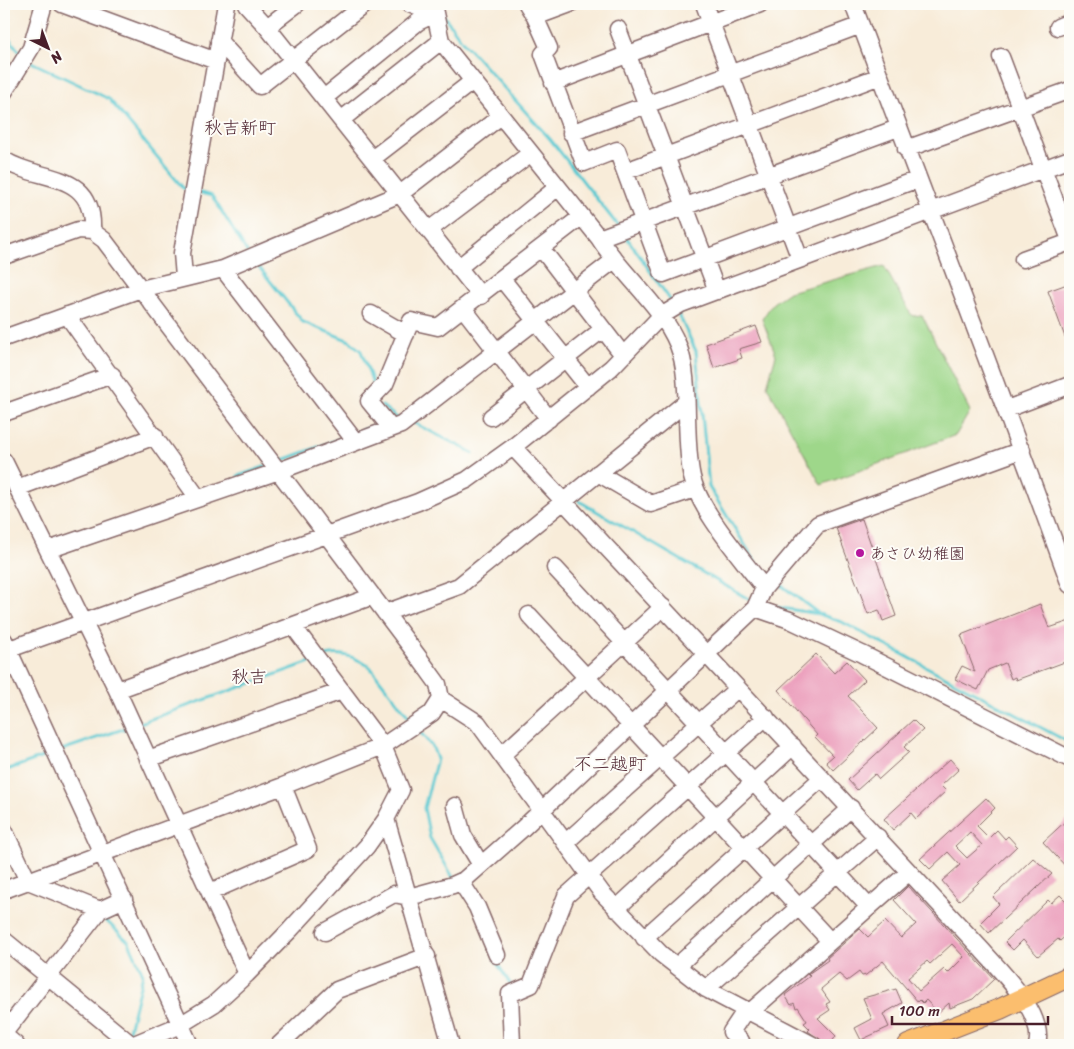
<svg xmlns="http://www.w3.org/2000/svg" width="1074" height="1049" font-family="Sriracha,'Klee One',sans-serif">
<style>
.green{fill:#9ed78a;stroke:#747b5a}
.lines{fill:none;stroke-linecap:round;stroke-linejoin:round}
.stream{stroke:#5cc9d1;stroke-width:3}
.building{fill:#eca1be;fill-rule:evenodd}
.minor-casing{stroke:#876768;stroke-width:19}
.major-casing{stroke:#876768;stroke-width:22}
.minor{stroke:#fff;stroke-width:16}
.major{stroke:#fbbe6e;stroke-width:20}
.poi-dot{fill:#b5179e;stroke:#fdfcf7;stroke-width:2}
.labels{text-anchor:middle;stroke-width:4;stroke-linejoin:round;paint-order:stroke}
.poi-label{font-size:16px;fill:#4a1f2b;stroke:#fdfcf7;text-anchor:start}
.neighbourhood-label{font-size:18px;fill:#4a1f2b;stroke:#fdfcf7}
</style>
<rect width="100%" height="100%" fill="#fdfcf7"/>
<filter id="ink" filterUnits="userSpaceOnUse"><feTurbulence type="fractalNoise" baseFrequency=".02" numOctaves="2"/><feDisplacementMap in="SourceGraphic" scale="10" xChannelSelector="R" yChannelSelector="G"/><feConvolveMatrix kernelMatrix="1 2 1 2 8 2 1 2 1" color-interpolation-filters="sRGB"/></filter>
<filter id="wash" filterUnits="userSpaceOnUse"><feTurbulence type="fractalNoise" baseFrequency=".0096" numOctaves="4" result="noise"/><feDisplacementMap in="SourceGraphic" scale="20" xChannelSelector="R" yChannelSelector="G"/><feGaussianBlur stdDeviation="1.12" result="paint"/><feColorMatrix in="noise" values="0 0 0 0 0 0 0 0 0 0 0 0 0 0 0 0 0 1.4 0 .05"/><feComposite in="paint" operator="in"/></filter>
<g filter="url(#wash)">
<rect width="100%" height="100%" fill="#f8ecd9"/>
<path class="green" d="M884 266 912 316 922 315 970 411 956 435 821 485 767 386 776 355 762 319 773 303 789 292Z"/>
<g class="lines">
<path class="stream" d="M442 13 462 41 550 139 618 226
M4 32 22 55
M29 61 109 99 183 188 189 190
M197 192 212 196 247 252
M625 235 673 304
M254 261 303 322 350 341 361 351 374 386
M677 311 696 351 709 487 760 569 769 576
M382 406 397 418
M412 422 473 453
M355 433 380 424
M4 445 10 458
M278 462 345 437
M238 476 267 466
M579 501 752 601
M776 581 819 614
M775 607 819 614 842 622 1070 743
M323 657C339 651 356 657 370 667L412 721
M137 724 313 661
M417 728 433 748 437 759 424 808 430 838 454 879
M59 751 129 727
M4 771 51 754
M102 917 129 942 143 974 128 1034
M495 960 513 988"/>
</g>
<g id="blocks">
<path class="building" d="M1070 283V348H1069L1048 291Z
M756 326 762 342 739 349 742 358 714 368 706 344Z
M862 519 896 616 883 621 879 610 868 614 836 528Z
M1040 604 1049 628 1070 621V660L1016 680 1015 677 1011 679 1005 663 988 670 978 690 955 679 962 666 975 672 961 635Z
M816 654 834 673 847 661 865 680 848 696 878 728 833 770 826 762 833 756 815 737 817 735 778 690Z
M913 720 923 730 904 747 909 752 879 779 875 774 857 790 848 780Z
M950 759 959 769 941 786 946 791 916 819 911 813 893 830 884 819Z
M986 798 995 808 977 826 989 838 997 830 1005 839 1008 836 1017 846 959 901 942 881 960 865 948 852 930 869 920 859ZM970 832 982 845 967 858 955 846Z
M1070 817V871L1043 842Z
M1033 858 1052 874 989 933 980 923 999 904 993 897Z
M908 886 994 979 973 999 950 1008 949 1003 938 1013 926 1000 923 1003 920 1000 918 1002 883 961 866 975 862 976 859 972 847 981 839 974 821 989 830 1002 826 1004 830 1010 818 1018 836 1036 830 1045H827L808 1031 810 1029 804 1023 807 1021 798 1007 796 1008 794 1003 791 1005 785 995 810 976 808 974 828 960 827 958 860 929 868 937 885 921 901 938 916 924 894 900ZM952 944 964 957 948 973 944 969 919 991 908 978 927 961 930 964Z
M1060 895 1070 905V932L1060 941 1058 939 1038 956 1023 940 1013 950 1005 942 1048 900 1051 903Z
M896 989 902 1003 883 1014 889 1027 861 1040 855 1028 872 1019 863 998Z"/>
</g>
</g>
<g filter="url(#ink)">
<use href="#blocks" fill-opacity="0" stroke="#876768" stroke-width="1"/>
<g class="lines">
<g class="minor-casing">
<path id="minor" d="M62 4 216 61
M246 4 267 27 481 296
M409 4 435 14
M433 4 441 41 599 238C622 275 661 304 678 345 692 380 683 439 692 477 700 512 742 558 764 588
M527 4 535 17 570 4
M704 4 800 259
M853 4C925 198 1000 390 1070 585
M535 17 549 48 543 54 584 163 617 150 663 274 918 179
M267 27 297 4
M1058 27 1070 22
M618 29 717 291
M219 41 260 86 365 4
M1001 57 1070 240
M553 83 760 4
M4 92 31 48 44 4
M324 98 418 22 435 14
M341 120 441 41
M571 133 861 25
M906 149 1070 90
M372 159 473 81
M4 160C39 183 95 169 92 231
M626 171 880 76
M429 230 531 153
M599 238 898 128
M541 248 623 355
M4 256 78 230 92 231 104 240 417 655 438 684 441 699 432 713 383 746 283 786 4 890
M1023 259 1070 242
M458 268 558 187
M223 269 355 441
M184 277 182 253 226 4
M502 279 588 387
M463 308 549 419
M371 314 406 334
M67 315 198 498
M4 338 141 289 223 269 400 194 501 116
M1007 409 1070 385
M4 413 112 375
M491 417 603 329
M391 428 369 401 385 384 411 321 438 327 581 217
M513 447 982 950C1000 971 1046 1014 1037 1045
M4 461 117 690 247 974
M598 473 651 504 695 489
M17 488 155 436
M48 550 279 471 401 425 613 261
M555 568 869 907
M755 608 790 620 862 654 1070 759
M385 613 459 586 685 403
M529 615 830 941
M4 640 190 1045
M4 651 418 502 467 480 513 447 611 368 661 316 681 304 1070 159
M117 690 373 596
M441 699 478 723 602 893 661 954 706 989 813 1045
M502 755 663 607
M148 759 342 691
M455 806 463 835 481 865
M386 819 451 1045
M4 830 28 881 100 910
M565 843 738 688
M461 882 477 907 497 955
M210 892 308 849 283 786
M616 909 793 746
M325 932 394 894 409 897 453 885 464 880 522 829 755 608 764 588 818 524 1022 450
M644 938 822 778
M4 940 132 1045 180 1025 214 1004 247 974 290 930 367 846 386 819 401 790 383 746 293 626
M677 966 851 808
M706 989 878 837
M749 1013 909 872
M4 1033 100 910 124 899
M4 1035 16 1045
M279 1045 337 990 427 956
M512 1045 510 994 531 985 566 896 766 717
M736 1045 741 1041 731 1032 745 1011"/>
</g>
<g class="major-casing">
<path id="major" d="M908 1045 1000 1009 1070 976"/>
</g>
<use href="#minor" class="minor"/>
<use href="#major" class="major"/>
</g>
</g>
<circle class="poi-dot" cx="860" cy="553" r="5"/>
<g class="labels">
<g class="poi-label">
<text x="870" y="559">あさひ幼稚園</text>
</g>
<g class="neighbourhood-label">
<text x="240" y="134">秋吉新町</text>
<text x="249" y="683">秋吉</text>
<text x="610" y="770">不二越町</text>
</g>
</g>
<rect width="1074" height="1049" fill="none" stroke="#fdfcf7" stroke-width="20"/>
<g transform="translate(48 48) rotate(138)" stroke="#fdfcf7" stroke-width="4" paint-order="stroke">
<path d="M0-4L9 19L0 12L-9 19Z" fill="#4a1f2b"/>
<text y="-8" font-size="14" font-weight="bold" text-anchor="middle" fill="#4a1f2b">N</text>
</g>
<path d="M892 1016v8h156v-8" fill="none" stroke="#4a1f2b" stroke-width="2.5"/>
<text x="899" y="1016" font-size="15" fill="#4a1f2b" stroke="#fdfcf7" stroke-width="4" paint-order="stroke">100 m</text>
</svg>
